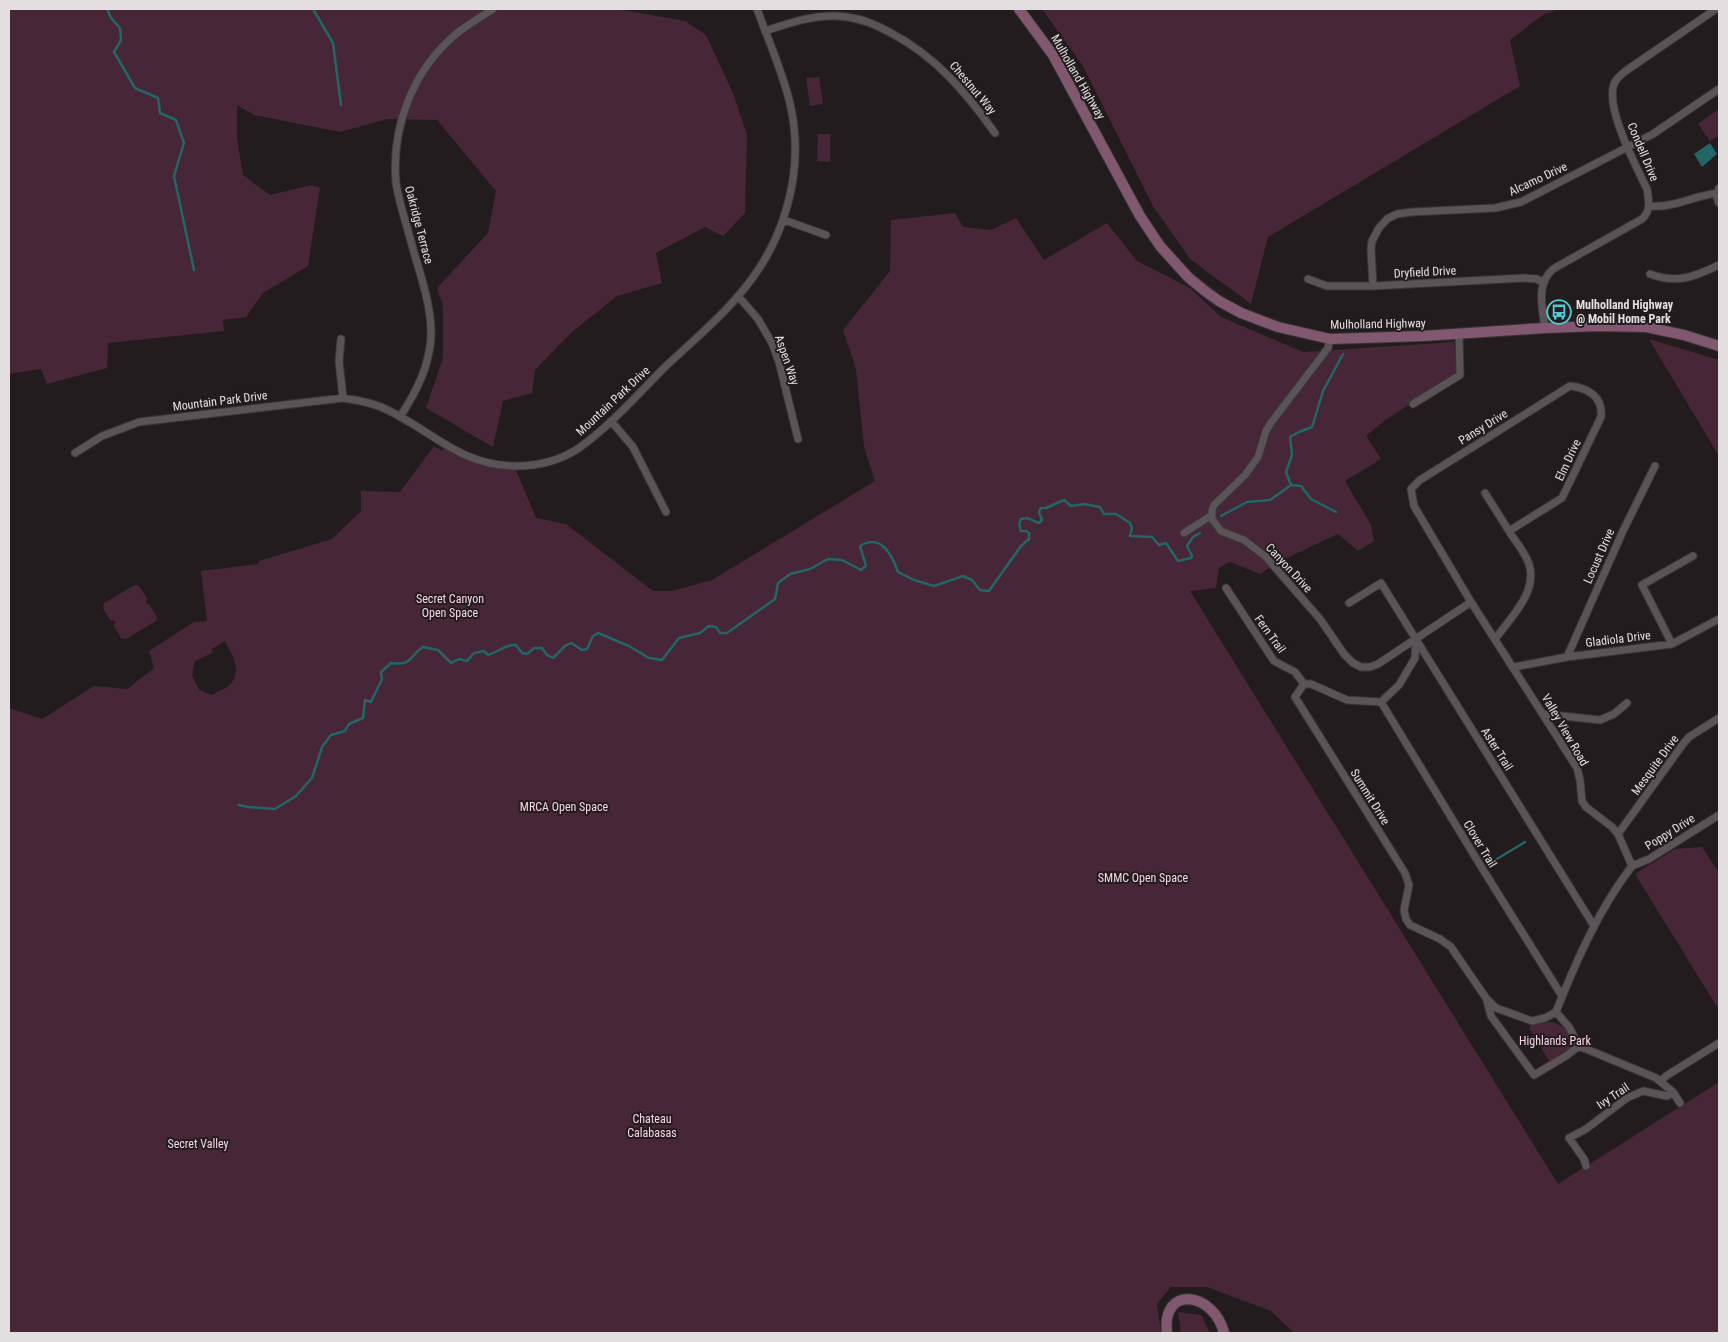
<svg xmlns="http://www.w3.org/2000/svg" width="1728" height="1342" font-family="'Roboto Condensed',sans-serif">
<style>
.green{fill:#472638;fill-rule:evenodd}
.water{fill:#226668}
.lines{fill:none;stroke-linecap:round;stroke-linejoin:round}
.stream{stroke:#226668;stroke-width:2.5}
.street-casing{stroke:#3b3638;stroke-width:9}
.secondary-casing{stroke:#3b3638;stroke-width:12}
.street{stroke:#5a5357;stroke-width:7}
.secondary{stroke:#815870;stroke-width:10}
.labels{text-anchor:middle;stroke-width:4;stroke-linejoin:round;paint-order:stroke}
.street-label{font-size:12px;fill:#e3dee0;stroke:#231c1f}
.poi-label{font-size:12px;font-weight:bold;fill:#e3dee0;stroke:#231c1f;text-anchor:start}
.park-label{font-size:12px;fill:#f8d4e6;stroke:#231c1f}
</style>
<rect width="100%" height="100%" fill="#231c1f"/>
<path class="green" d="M9 9H617L685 21 706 35 733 93 747 135 745 213 723 236 705 227 656 253 662 283 617 296 572 332 535 370 532 393 503 401 493 447 426 408 443 358V306L437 288 488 233 496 191 437 120 387 119 340 132 254 115 237 105V139L243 175 270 195 311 185 320 188 308 266 263 293 246 317 223 320 224 331 108 343 107 368 47 384 41 369 9 374Z
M1042 9H1560L1544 14 1510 40 1520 86 1268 237 1251 304 1190 259 1153 206 1083 66Z
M819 77 823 104 810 106 806 78Z
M1719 109V135L1710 141 1698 124Z
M818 134H830V162L817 161Z
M955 213 963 227 991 230 1016 218 1044 260 1107 223 1137 261 1190 288 1221 317 1303 352 1454 342 1457 367 1456 374 1384 421 1366 436 1381 459 1345 481 1371 525 1374 541 1358 551 1338 534 1278 562 1260 574 1230 562 1219 568 1216 588 1190 591 1558 1184 1719 1082V1333H1294L1271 1311 1207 1287H1171L1157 1304 1161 1333H9V708L42 719 94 686 127 689 154 668 149 651 194 622 207 621 201 571 258 564 259 561 332 539 361 511V491L400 492 434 446 442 451 446 444 468 455 513 464 514 470H516L536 518 566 524 653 591H672L712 580 875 481 864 447 856 369 843 330 890 271 891 220ZM225 641C231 653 242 669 232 682 228 688 217 692 212 695L199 690 192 675 195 661 212 653V649Z
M1649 339 1719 360V456Z
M135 585 139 586 147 598 146 603 150 605 157 617 156 621 126 639 121 638 114 626 115 621 110 620 103 608 104 603Z
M1702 847 1719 873V1010L1635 874 1675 849Z
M1552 1022C1564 1026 1575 1036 1571 1049L1550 1062 1529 1028 1532 1023Z
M1178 1312 1201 1315 1210 1333H1181Z"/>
<path class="water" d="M1710 143 1717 154 1702 167 1694 154Z"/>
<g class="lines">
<path class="stream" d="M107 9 111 18 120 28 121 40 114 52 135 88 158 98 160 113 176 120 184 143 174 176 194 270
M313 9 333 43 341 105
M1291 485 1301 486 1311 499 1336 512
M1221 516 1247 502 1270 500 1291 485 1286 472 1292 455 1290 437 1299 432 1312 427 1323 391 1343 354
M239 805 248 807 275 809 296 796 312 778 322 747 331 735 345 731 349 724 363 718 365 700 371 702 382 679 381 672 391 663C413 666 408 657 423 647L438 650 451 663 459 659 467 661 474 653 484 651 488 655C498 652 506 644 516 645L522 653 527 654 534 648H542L547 655 553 658 565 646 571 643 582 650 587 649 593 636 598 633 629 646 649 658 662 660 679 638 700 633 709 626 716 627 720 633H727L775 599 778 583 790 574 810 569 828 559 842 560 861 570 866 566 860 546C881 533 892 555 898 572L914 580 934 586 963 576 972 580 980 590 989 591 1021 546 1029 539V533L1026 531H1021L1019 524 1021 519 1027 518 1039 523 1042 520 1039 512 1041 508H1046L1064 500 1071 506 1084 504 1100 507 1104 514H1116L1130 523 1132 528 1130 536 1152 537 1159 545 1166 543 1178 561 1191 558 1192 556 1187 546 1193 537 1200 533
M1487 865 1525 842"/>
<g class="street-casing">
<path id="street" d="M765 31C792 22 819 13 847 17 863 19 877 25 891 33 935 56 966 92 995 133
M1719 188 1717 198 1719 203
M1649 206C1676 208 1691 196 1718 193
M784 220 826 235
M1650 274C1677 284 1694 277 1719 265
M1308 279 1327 286H1373L1524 278 1537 279 1544 283
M1373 286 1371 249 1372 241 1379 228 1387 219 1397 214 1412 212 1495 208 1521 202 1653 134 1719 89
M738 296 758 319 772 343 779 362 798 439
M1545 328C1542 307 1536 284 1553 269L1642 219C1651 211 1649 201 1647 189 1636 166 1605 108 1614 84 1617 77 1622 74 1627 70L1716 9
M341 339 339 361 343 398
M1330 339 1328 348 1270 424 1266 431 1258 457 1245 475 1214 505 1212 510V519L1221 531 1244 540 1266 557 1320 619 1344 654 1353 663 1361 667H1370L1378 664 1471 602
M1413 404 1460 375 1459 334
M400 417C416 392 429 368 431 337 432 307 421 277 413 249 408 229 399 203 396 183 391 127 413 70 456 34 467 25 481 17 493 9
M611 421 633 447 666 512
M75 453 102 436 139 422 343 398C356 400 369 402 381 407 430 428 458 466 516 466 538 466 561 460 579 448 611 425 638 394 665 367 698 336 736 305 760 267 777 241 788 210 793 179 803 113 779 69 757 9
M1485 493 1509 531
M1184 533 1212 515
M1226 588 1274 661 1295 672 1304 684
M1349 603 1381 583 1594 926
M1496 638C1511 617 1538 592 1529 564 1525 552 1515 541 1509 531L1562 498 1601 417C1603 396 1588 388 1570 386L1420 480 1411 489 1414 506 1471 602 1577 768 1580 780 1582 801 1586 807 1612 827 1618 834 1632 866
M1416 639 1415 658 1399 685 1381 702 1347 700 1311 684H1304L1295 697 1405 873 1409 885 1404 910 1406 919 1410 925 1440 939 1451 947 1486 998 1496 1008 1532 1021 1545 1018 1556 1012C1576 961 1599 909 1632 866
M1672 644 1642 585 1693 556
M1567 657 1623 531 1655 466
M1514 667 1567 657 1672 644 1719 619
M1381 702 1482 868 1562 996
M1544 714 1600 720 1614 714 1627 703
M1618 834 1683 744 1689 737 1719 718
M1632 866 1649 859 1719 815
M1487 1001 1491 1016 1534 1075 1566 1056 1579 1046
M1556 1012 1569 1027 1579 1046 1656 1078 1673 1092 1680 1103
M1661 1081 1666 1076 1719 1043
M1586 1166 1584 1159 1569 1138 1586 1129 1627 1098 1643 1091 1667 1096 1673 1092"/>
</g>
<g class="secondary-casing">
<path id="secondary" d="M1019 9 1053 55 1140 216 1160 246 1188 277 1205 291 1219 301 1241 313 1278 327 1330 339 1423 336 1545 328 1599 326 1646 327 1684 335 1719 346
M1167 1333C1161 1284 1214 1292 1224 1333"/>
</g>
<use href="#street" class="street"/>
<use href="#secondary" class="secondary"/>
</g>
<defs>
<g id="bus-ring" transform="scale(1.25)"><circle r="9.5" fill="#231c1f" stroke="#52ccd0" stroke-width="1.5"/><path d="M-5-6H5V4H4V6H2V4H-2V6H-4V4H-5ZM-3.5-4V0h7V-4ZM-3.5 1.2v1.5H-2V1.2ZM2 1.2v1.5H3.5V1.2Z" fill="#52ccd0"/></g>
</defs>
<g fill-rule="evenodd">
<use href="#bus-ring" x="1559" y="312"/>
</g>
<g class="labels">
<g class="street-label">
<text transform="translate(1078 77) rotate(60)" y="4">Mulholland Highway</text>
<text transform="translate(973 88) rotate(50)" y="4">Chestnut Way</text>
<text transform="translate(1643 152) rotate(67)" y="4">Condell Drive</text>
<text transform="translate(1538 179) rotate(-25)" y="4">Alcamo Drive</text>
<text transform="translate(419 225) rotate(75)" y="4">Oakridge Terrace</text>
<text transform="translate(1425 272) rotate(-3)" y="4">Dryfield Drive</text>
<text transform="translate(1378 324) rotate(-1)" y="4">Mulholland Highway</text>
<text transform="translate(787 360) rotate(71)" y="4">Aspen Way</text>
<text transform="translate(220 401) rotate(-7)" y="4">Mountain Park Drive</text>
<text transform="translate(613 401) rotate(-43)" y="4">Mountain Park Drive</text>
<text transform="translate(1483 427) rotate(-32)" y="4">Pansy Drive</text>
<text transform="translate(1568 460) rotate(-65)" y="4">Elm Drive</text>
<text transform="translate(1599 556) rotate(-66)" y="4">Locust Drive</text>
<text transform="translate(1289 568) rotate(47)" y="4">Canyon Drive</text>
<text transform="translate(1270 634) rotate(54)" y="4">Fern Trail</text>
<text transform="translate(1618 639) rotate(-7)" y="4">Gladiola Drive</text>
<text transform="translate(1565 730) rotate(60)" y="4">Valley View Road</text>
<text transform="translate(1497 749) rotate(58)" y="4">Aster Trail</text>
<text transform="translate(1655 765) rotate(-54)" y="4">Mesquite Drive</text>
<text transform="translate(1370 797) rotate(58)" y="4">Summit Drive</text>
<text transform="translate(1670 832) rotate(-32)" y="4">Poppy Drive</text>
<text transform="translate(1480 844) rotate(59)" y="4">Clover Trail</text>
<text transform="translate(1613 1096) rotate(-34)" y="4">Ivy Trail</text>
</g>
<g class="poi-label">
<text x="1576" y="309">Mulholland Highway<tspan x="1576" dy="14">@ Mobil Home Park</tspan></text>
</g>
<g class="park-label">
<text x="450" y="603">Secret Canyon<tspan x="450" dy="14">Open Space</tspan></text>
<text x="564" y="811">MRCA Open Space</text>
<text x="1143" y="882">SMMC Open Space</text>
<text x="1555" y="1045">Highlands Park</text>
<text x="652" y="1123">Chateau<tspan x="652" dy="14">Calabasas</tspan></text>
<text x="198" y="1148">Secret Valley</text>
</g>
</g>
<rect width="1728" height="1342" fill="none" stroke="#e3dee0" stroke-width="20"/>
</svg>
